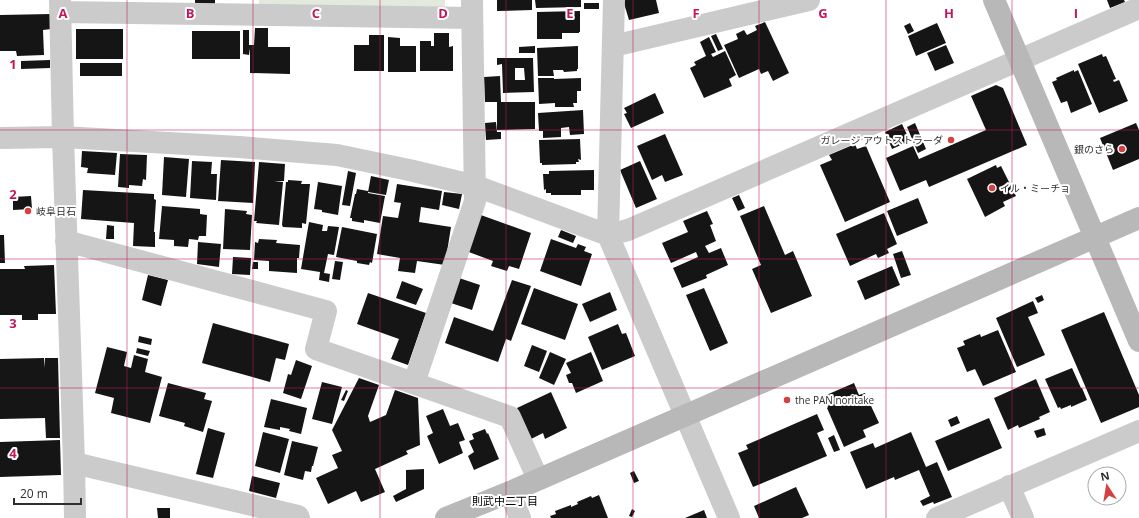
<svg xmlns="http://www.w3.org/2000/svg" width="1139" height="518" font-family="'Open Sans','Noto Sans JP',sans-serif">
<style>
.green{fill:#e3eadd}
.building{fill:#151515;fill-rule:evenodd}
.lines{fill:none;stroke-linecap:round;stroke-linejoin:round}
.street{stroke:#cbcbcb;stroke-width:22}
.secondary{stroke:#b8b8b8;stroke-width:22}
.grid{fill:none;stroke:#c2185b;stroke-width:1;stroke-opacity:0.55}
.poi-dot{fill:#d44142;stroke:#fff;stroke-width:1.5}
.labels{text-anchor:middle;stroke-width:4;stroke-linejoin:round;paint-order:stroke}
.poi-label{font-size:10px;fill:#2e2e2e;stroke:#fff;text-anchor:start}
.neighbourhood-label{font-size:11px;fill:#000;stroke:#fff}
.grid-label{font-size:13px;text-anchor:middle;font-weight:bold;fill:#c2185b;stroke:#fff;stroke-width:4;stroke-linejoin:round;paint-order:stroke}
</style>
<rect width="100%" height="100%" fill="#fff"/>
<path class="green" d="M259 0H445V9L259 5Z"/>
<path class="building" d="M195 0H215V7L195 6Z
M497 0H532V10L497 11Z
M535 0H581V7L536 8Z
M623 0H656L659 13 629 20Z
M1107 0H1124L1125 2 1110 8Z
M584 3H599V9H584Z
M580 11V32H579V33H562V39H537V12Z
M51 14V29L43 30 44 55 17 56 16 51H0V15Z
M765 22 789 73 773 81 768 71 761 74 759 69 739 78 724 45 738 39 736 34 744 30 747 35 757 30 755 26Z
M910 23 914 31 908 34 904 26Z
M937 23 946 43 916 56 908 36Z
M255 28H268V47H290V74L250 73V48L249 55 243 54V30H249V45H254Z
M76 29H123V59H76Z
M192 31H240V59H192Z
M434 33H449V47L453 46V71H420V41H431V46H434Z
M716 34 723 49 718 51 711 36Z
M369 35H384V71H354V45H369Z
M388 37 400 38V46H416V72H388Z
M709 37 716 52 711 54 713 57 725 51 736 75 729 79 732 86 704 98 690 68 696 65 694 62 706 56 700 42Z
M946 45 954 63 935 71 927 53Z
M535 46V53H519V47Z
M578 46V69H577V71L564 72 563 70H553L554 76H538L537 48Z
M1102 54 1103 57 1106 56 1116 79 1113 80 1114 82 1119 80 1128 101 1099 113 1078 64Z
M497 58H533L534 92 503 93 502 64 497 65ZM515 68H524L525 80H515Z
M50 60V68L21 69V61Z
M80 63H122V76H80Z
M1074 70V72L1078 70 1092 104 1071 113 1067 101 1061 103 1052 82 1057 80 1056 78Z
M500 76 501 102H485L484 77Z
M538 78H554V79L581 78V91H577V103H573L574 107H555V103L539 104Z
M996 85 1003 88 1027 145 929 187 926 180 900 191 886 158 913 146 919 159 986 130 971 96Z
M655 93 664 113 631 128 624 114 627 113 624 108Z
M497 102H535V129L497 130Z
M583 110 584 134 570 135 569 127 561 128V137L543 138V131H539L538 113Z
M496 122 497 132H501V139L486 140 485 123Z
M915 123 926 149 918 153 907 127Z
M1136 123 1139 130V159L1113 170 1100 138Z
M902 124 910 141 892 149 885 132Z
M665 134 683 175 665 182 662 175 652 180 637 146Z
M580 139 581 160 578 159 579 162H576V164L542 165V163H540L539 140Z
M855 144 857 149 866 146 890 202 845 222 820 165 832 160 829 155Z
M82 151 117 153 115 175 87 173 88 168 81 167Z
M120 154 147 155 146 180 143 179 142 186 129 185V188L118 187Z
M164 157 189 159 186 197 162 195Z
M221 160 255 162 253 203 218 201Z
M192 161 212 162 211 174H217L216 200 190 198Z
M640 161 657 199 636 208 620 170Z
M259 162 285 164 284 181H274L283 182 279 225 256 223 257 221H254Z
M996 165 997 168 1001 166 1016 196 1003 202 1005 206 985 217 967 179Z
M594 170V190H581V195H551V193H546V189L544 190 543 174H549V171Z
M348 171 356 173 350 206 342 205Z
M371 176 389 180 386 195 368 192Z
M288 180 302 181 301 184H310L306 224 302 223V228L283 227 282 225 286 182H288Z
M318 182 342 186 338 215 322 212V210L314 209Z
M397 184 442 191 439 210 421 207 419 222 451 227 445 265 417 261 415 273 398 271 400 258 377 254 383 216 398 218 401 203 394 202Z
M357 189 368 191V193L385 196 380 223 364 220V223L352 221V218H350L355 194H356Z
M83 190 154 194V199L156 200 154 232H155V247L133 246 134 223 81 219Z
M444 192 462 194 459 209 442 205Z
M739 195 745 208 738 211 732 198Z
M31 196 32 209 13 210V197Z
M918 198 928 223 897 236 887 211Z
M162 206 200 209V214L207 215 206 236H199L198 240 189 239 188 247 174 246V240L159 239Z
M764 206 785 255 793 251 812 296 771 313 752 269 761 265 740 216Z
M225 209 247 211 246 214 252 215 250 250 223 249Z
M707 211 713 224 710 225 716 241 705 246 709 253 721 248 728 265 706 275 707 278 682 288 673 268 698 257 696 252 671 263 662 243 688 232 683 221Z
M884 213 897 244 887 249 889 253 878 258 876 254 850 266 836 234Z
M478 214 531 233 519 269 509 266 507 271 491 266 493 261 466 251Z
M309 222 323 225 322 231H327L328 226 339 227 334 255 328 254 324 273 330 274 329 282 319 280 320 272 301 269Z
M107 225 114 226V239H106Z
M342 227 377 234 372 263 370 262 369 265 357 263V261L336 257Z
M561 230 576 236 573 243 558 237Z
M0 235H4L5 263H0Z
M259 239 277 240 276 243 300 245 299 258H297V273L269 271V261L254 260 255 242 258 243Z
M551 239 576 248 578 244 586 247 584 251 592 254 581 286 540 271Z
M198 242 221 244 219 267 197 264Z
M902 251 911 275 901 278 893 254Z
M233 257 251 258 250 275 232 274Z
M335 261 343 262 340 280 332 279Z
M253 262H258V269H252Z
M54 265 56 314H38V320H22V315H0V269H25L24 266Z
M892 266 900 285 865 300 857 281Z
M148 275 168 280 161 306 142 300Z
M456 277 480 285 472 310 448 302Z
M512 280 531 286 511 341 506 339 498 362 445 343 454 317 493 331Z
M402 281 423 289 416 305 396 298Z
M534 288 578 304 565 340 521 324Z
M704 288 728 343 710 351 686 295Z
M610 292 617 310 590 322 582 304Z
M368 293 426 313 408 365 391 359 399 339 357 324Z
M1042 295 1044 300 1038 303 1035 298Z
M1033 301 1038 313 1028 317 1045 355 1017 367 996 318Z
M1104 312 1139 395V407L1101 423 1061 330Z
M213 323 289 344 285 360 276 358 270 382 202 363Z
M618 324 622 334 626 333 635 356 602 370 588 337Z
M998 330 1016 372 983 386 975 369 967 372 957 348 965 345 963 341 980 334 981 337Z
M139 336 152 339 151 345 138 342Z
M532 345 547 351 539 372 524 366Z
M107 347 127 352 124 366 131 368 134 355 148 359 145 372 162 377 150 423 111 413 114 398 95 393Z
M137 348 150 351 148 356 136 353Z
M550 352 566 359 554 385 539 378Z
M591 352 603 381 576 393 572 383H569L566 375 571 373 566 363Z
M44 358V368L45 358H58L60 438H46L45 418 0 419V359Z
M296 360 312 366 301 399 283 393 288 374 291 375Z
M1072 368 1081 388H1082L1087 400 1071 407V405L1061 409 1060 407 1058 408 1045 379Z
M359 378 379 385 368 416 370 422 386 415 395 390 418 398 420 445 406 451 408 454 375 469 385 492 361 502 356 491 328 504 316 478 338 468 332 455 342 451 332 430Z
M1036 379 1050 412 1039 417 1040 419 1019 428 1018 425 1008 430 994 398Z
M322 382 342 387 332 424 312 419Z
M168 383 206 393 204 399 212 401 203 432 184 426 185 423 159 416Z
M854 383 859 395 865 393 879 423 863 430 866 437 844 447 827 408 828 407 824 396Z
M346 390 348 391 344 401 341 400Z
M551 392 567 428 545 439 543 433 531 439 517 408Z
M271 399 307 408 301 434 289 431 290 429 280 427V430L264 427Z
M443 409 450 426 458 423 465 440 459 442 463 453 439 464 427 436 433 433 426 416Z
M817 414 824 430 817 433 827 456 753 487 738 453 748 449 746 445Z
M957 416 960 423 951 427 948 420Z
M989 418 1002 448 948 471 935 441Z
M208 428 225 433 213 478 196 474Z
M1044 428 1046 435 1037 438 1034 431Z
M485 429 487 434 488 433 499 459 474 470 468 456 474 452 469 441 474 439 472 434Z
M263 432 289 439 280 473 255 466Z
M911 432 926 467 937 462 952 497 934 504 933 502 923 506 920 501 930 496 919 470 895 480 894 477 866 489 850 452 873 443 875 448Z
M834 435 840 450 834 452 828 438Z
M60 440 61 475 0 477V442Z
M292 441 318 447 313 466H312L311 472 305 471 303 480 284 475Z
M424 469V489L396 502 393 496 406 489V470Z
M634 471 639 481 634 483 630 473Z
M252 476 280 483 276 498 249 491Z
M796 487 809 515 802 518H759L754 506Z
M599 495 608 518H551L550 516 556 514 555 511 571 505V507L578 504 577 502 591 496 592 498Z
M157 508H170V518H158Z
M632 509 635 511 632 517 629 516Z
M704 510 707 518H685Z"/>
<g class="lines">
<path class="street" d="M60 0 63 137 74 463 75 518
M614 0 608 235 729 518
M60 12 472 18
M613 46 809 0
M0 138 63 137 239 147 337 155 409 170 476 186 608 235 628 230 1139 8
M66 241 326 311 316 349 510 417 538 479
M414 383 475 201 472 0
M74 463 298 516 299 518
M1009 486 1023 518
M510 492 520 518
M937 518 1139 431"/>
<path class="secondary" d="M994 0 1139 341
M446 518 510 492 1139 218"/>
</g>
<path class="grid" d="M127 0V518M253 0V518M380 0V518M506 0V518M633 0V518M759 0V518M886 0V518M1012 0V518M0 130H1139M0 259H1139M0 388H1139"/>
<g class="poi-dot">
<circle cx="951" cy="140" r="4"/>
<circle cx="1122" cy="149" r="4"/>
<circle cx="992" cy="188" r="4"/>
<circle cx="28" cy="211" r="4"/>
<circle cx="787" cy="400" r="4"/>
</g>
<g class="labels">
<g class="poi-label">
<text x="943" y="144" text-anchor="end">ガレージ アウトストラーダ</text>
<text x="1114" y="153" text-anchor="end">銀のさら</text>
<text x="1000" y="192">イル・ミーチョ</text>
<text x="36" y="215">岐阜日石</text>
<text x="795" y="404">the PAN noritake</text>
</g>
<g class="neighbourhood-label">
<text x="505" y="505">則武中二丁目</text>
</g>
</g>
<g class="grid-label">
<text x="63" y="18">A</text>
<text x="190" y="18">B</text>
<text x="316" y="18">C</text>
<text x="443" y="18">D</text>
<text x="570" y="18">E</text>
<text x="696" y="18">F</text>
<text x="823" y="18">G</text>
<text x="949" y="18">H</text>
<text x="1076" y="18">I</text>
<text x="13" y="69">1</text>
<text x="13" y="199">2</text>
<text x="13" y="328">3</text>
<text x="13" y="458">4</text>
</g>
<g transform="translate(1107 486) rotate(348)"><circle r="19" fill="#ffffff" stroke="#ababab"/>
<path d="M0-3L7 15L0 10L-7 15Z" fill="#d44142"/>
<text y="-6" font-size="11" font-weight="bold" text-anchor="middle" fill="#2e2e2e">N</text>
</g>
<path d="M14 498v6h67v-6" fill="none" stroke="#2e2e2e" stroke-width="2"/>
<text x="20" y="498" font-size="12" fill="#2e2e2e" stroke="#ffffff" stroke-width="3" paint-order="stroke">20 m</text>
</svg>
